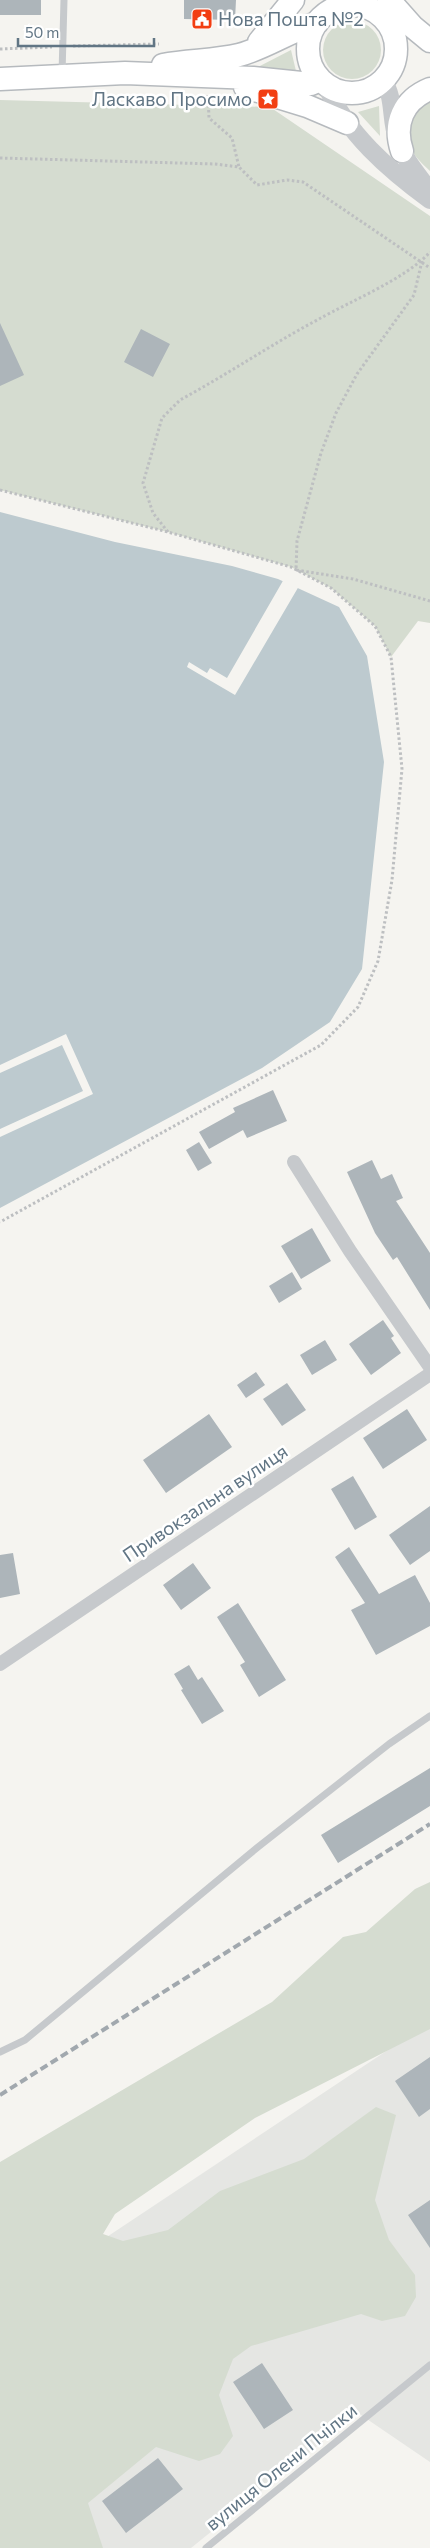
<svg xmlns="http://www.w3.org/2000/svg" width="430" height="2548" font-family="Commissioner,sans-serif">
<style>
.built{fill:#e5e6e3}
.green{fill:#d5dcd0}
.water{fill:#bdcacf}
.pier{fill:#f5f4f0}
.building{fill:#adb5ba}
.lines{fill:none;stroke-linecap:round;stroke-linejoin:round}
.primary-casing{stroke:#b6babe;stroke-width:25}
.path{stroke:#bdbfc1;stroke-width:3;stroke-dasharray:2.5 2.5;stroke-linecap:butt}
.service{stroke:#c6c9cc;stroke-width:7}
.minor{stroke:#c6c9cc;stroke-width:14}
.tertiary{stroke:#c6c9cc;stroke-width:18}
.primary{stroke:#fff;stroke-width:22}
.rail{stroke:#a1a8ae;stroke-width:4;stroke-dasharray:8 4;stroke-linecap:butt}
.labels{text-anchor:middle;stroke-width:5;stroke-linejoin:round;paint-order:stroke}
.poi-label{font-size:19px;fill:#617584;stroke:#fff;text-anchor:start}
.street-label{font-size:19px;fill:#617584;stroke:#fff}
</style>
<rect width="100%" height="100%" fill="#f5f4f0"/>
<path class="built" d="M430 2022V2462L358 2413 191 2548H0V2308Z"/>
<path class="green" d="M323 50a29 29 0 1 1 58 0a29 29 0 1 1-58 0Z
M291 50 296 71 256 68Z
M430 96V171C402 145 406 140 413 105Z
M0 100 270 107 430 216V623L418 621 391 657 375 626 331 588 291 567 168 532 0 490Z
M379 106 380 136 358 112Z
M430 1882V2029L255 2118 115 2214 103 2234 123 2241 168 2230 220 2191 304 2159 376 2107 396 2115 375 2200 389 2240 415 2275 416 2297 405 2316 382 2321 361 2314 251 2346 233 2359 219 2395 233 2436 220 2454 199 2461 156 2447 88 2503 103 2548H0V2162L272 2002 343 1937 366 1932 415 1889Z"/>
<path class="water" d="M0 512 115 542 232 566 278 579 339 607 367 656 384 762 362 969 330 1022 262 1068 0 1208Z"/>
<path class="pier" d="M284 579 299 586 235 695 187 667 189 662 207 673 210 668 227 678Z
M66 1034 93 1094 0 1137V1129L83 1091 62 1045 0 1073V1065Z"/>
<path class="building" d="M0 0H41V15H0Z
M184 0H236L235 20 184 19Z
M0 323 24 375 0 386Z
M141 329 170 344 153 377 124 362Z
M273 1090 287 1121 247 1138 243 1130 209 1149 199 1132 235 1112 233 1108Z
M199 1142 212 1163 198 1171 186 1150Z
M372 1160 381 1179 392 1174 403 1198 396 1201 430 1253V1310L397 1257 393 1260 375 1233 347 1172Z
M312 1228 331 1261 301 1279 281 1246Z
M292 1272 302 1289 279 1303 269 1286Z
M383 1320 394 1336 391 1338 401 1353 371 1375 349 1344Z
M325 1340 337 1360 312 1375 300 1355Z
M256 1372 265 1385 246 1398 237 1385Z
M287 1383 306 1410 282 1426 263 1399Z
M407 1409 427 1440 383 1469 363 1438Z
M209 1414 232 1447 166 1493 143 1460Z
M353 1476 377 1517 355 1530 331 1489Z
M430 1506V1551L410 1565 389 1535Z
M349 1547 379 1594 415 1575 430 1603V1626L376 1655 351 1610 365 1603 335 1557Z
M13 1553 20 1594 0 1598V1555Z
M193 1563 211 1588 181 1610 163 1585Z
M238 1603 286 1680 259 1697 240 1665 245 1662 217 1617Z
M189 1665 198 1680 202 1677 224 1711 202 1724 181 1690 183 1689 174 1674Z
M430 1768V1806L338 1863 321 1835Z
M430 2057V2109L419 2117 395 2081Z
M430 2200V2248L408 2215Z
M262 2363 293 2410 264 2429 233 2382Z
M158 2458 183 2489 126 2533 102 2501Z"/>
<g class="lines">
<g class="primary-casing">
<path id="primary" d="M389 0 413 27 430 41
M308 49a44 44 0 1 1 88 0a44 44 0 1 1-88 0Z
M259 42 293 0
M163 65C188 60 214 61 239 55 266 48 289 31 317 23
M0 79 125 73 253 78 311 84 320 80
M245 87 307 106 347 123
M402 151C393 124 403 100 430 89"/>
</g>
<path class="path" d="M73 46 159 44
M0 49 52 47
M208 95 209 118 232 138 239 167
M0 158 215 164 239 167 257 185 287 180 303 182 430 268
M422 261 414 295 357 374 336 413 321 453 297 541 296 570 353 579 430 601
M0 490 168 532 291 567 331 588 375 626 391 657 402 769 392 880 378 961 358 1007 321 1045 0 1222
M168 532 153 513 143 483 162 418 180 400C228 374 272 344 319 319 351 301 407 278 430 252"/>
<path class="service" d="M62 74 64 0
M0 2052 25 2040 258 1847 389 1744 430 1716
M206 2548 430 2365"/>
<path class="minor" d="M294 1162 350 1251 430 1367
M0 1664 430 1374"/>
<path class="tertiary" d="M383 81C395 97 390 119 397 138 403 158 418 175 430 191
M326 85C346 133 389 170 430 200"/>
<use href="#primary" class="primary"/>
<path class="rail" d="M0 2095 430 1824"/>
</g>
<defs>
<g id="civic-square" transform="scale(1.125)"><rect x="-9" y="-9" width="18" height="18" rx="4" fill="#f23e12" stroke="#fff"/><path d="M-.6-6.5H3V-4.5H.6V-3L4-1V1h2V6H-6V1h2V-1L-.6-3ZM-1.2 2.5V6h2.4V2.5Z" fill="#fff"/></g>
<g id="sight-square" transform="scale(1.125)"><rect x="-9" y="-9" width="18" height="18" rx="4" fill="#f23e12" stroke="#fff"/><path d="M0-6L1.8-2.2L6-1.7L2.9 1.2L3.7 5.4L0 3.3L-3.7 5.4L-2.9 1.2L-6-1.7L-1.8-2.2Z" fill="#fff"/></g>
</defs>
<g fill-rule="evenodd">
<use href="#civic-square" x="202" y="19"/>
<use href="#sight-square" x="268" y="99"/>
</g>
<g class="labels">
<g class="poi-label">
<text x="218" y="26">Нова Пошта №2</text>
<text x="252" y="106" text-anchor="end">Ласкаво Просимо</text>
</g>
<g class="street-label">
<text transform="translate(205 1503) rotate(-34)" y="7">Привокзальна вулиця</text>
<text transform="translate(281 2467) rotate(-39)" y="7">вулиця Олени Пчілки</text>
</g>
</g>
<path d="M18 38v8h136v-8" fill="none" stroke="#617584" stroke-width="2.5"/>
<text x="25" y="38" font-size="15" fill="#617584" stroke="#ffffff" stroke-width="4" paint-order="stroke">50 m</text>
</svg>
